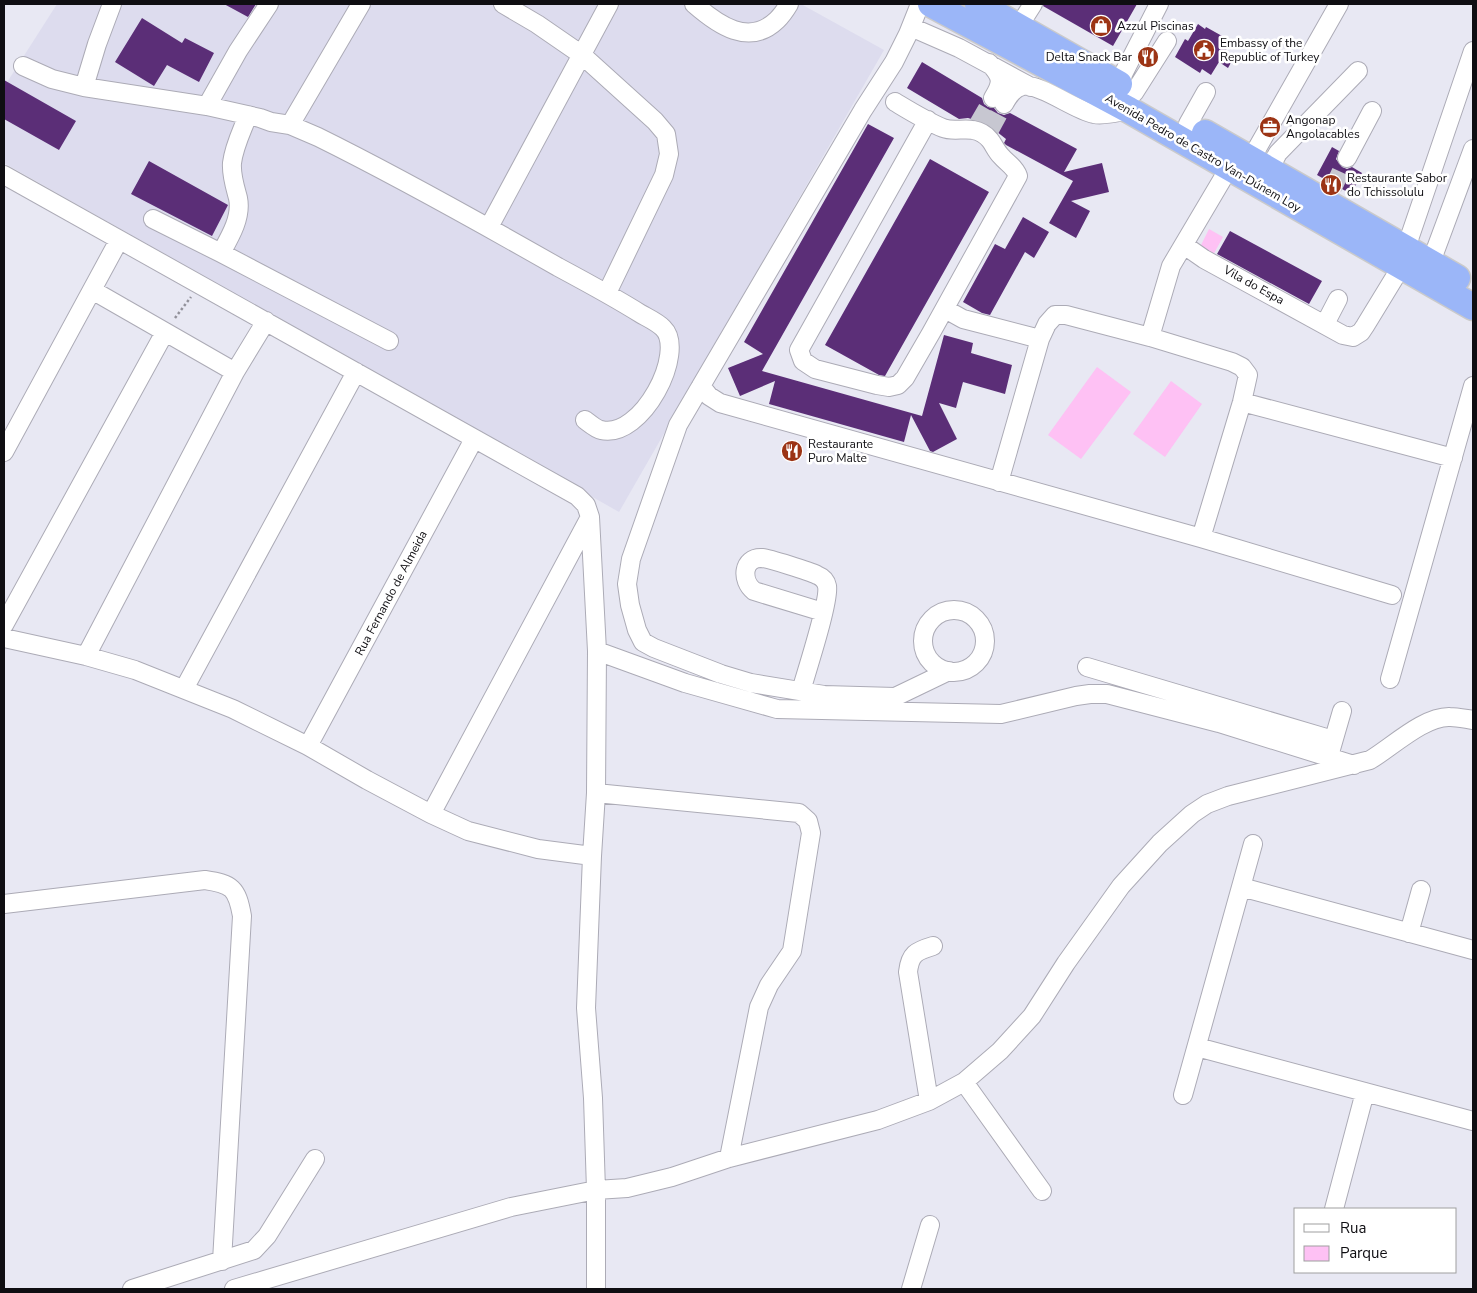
<svg xmlns="http://www.w3.org/2000/svg" width="1477" height="1293" font-family="'Nunito Sans',sans-serif">
<style>
.built{fill:#dddcee}
.green{fill:#fec1f4}
.building{fill:#5b2e77}
.lines{fill:none;stroke-linecap:round;stroke-linejoin:round}
.minor-tunnel{stroke:#c7c7d1;stroke-width:18;stroke-dasharray:18 9;stroke-linecap:butt}
.minor-casing{stroke:#acabb6;stroke-width:20}
.highway-casing{stroke:#cacacb;stroke-width:29}
.path{stroke:#92919a;stroke-width:2.5;stroke-dasharray:2.5 2.5;stroke-linecap:butt}
.minor{stroke:#fff;stroke-width:18}
.highway{stroke:#9bb6f8;stroke-width:26}
.labels{text-anchor:middle;stroke-width:5;stroke-linejoin:round;paint-order:stroke}
.poi-label{font-size:12px;fill:#0f0e12;stroke:#fff;text-anchor:start}
.street-label{font-size:12px;fill:#0f0e12;stroke:#fff}
</style>
<rect width="100%" height="100%" fill="#e8e8f3"/>
<path class="built" d="M57 4H801L884 50 619 512 4 163V87Z"/>
<path class="green" d="M1209 229 1223 237 1212 257 1202 251 1201 245Z
M1097 367 1131 392 1081 459 1048 435Z
M1171 381 1202 404 1165 457 1133 434Z"/>
<path class="building" d="M224 4H256L248 17Z
M1044 4H1137L1113 46 1043 6Z
M142 18 182 43 185 38 214 53 199 82 167 65 154 86 115 62Z
M1198 24 1205 29 1206 27 1231 41 1225 52 1234 57 1228 68 1219 62 1211 75 1202 69 1200 73 1175 57 1185 39 1188 41Z
M922 62 982 98 984 104 988 107 994 108 998 113 1004 115 1010 113 1077 149 1064 172 1102 163 1109 192 1071 201 1090 211 1076 238 1049 223 1073 181 1006 145 1004 143 1006 139 987 124 968 118 959 119 907 88Z
M4 80 76 121 59 150 4 119Z
M868 124 894 138 762 371 922 416 944 335 973 343 971 353 1012 365 1005 394 963 382 956 408 939 403 957 439 933 452 930 451 911 415 904 442 769 404 775 381 740 396 728 368 763 354 744 342Z
M1332 147 1339 151 1336 159 1342 167 1347 169 1352 167 1362 173 1351 194 1317 175Z
M930 159 989 192 885 376 879 375 825 345Z
M149 161 228 205 212 236 131 194Z
M1023 217 1049 232 1034 258 1025 252 990 315 982 313 963 302 995 244 1005 249Z
M1230 231 1322 281 1309 304 1217 254Z"/>
<g class="lines">
<path class="minor-tunnel" d="M978 124 993 98
M990 130 1004 104
M1333 188 1347 158"/>
<g class="minor-casing">
<path id="minor" d="M269 4 238 51 207 106 260 118 271 122 290 125 318 137C399 177 479 222 558 267 586 282 614 297 641 314 648 318 657 322 663 328 687 351 642 440 601 430 596 429 589 423 585 420
M503 4 537 24 582 55 655 121 666 134 669 154 664 175 607 293
M694 4C718 25 749 47 777 20 782 15 786 9 789 4
M920 4 908 34 894 62 863 110 678 425 631 559 627 584 630 605 637 630 643 642 654 648 721 674 751 683 824 695 895 697 949 671
M1019 26 1033 4
M911 27 959 48 1031 87
M989 63C1002 77 1003 82 993 98
M23 66 52 79 84 87 207 106
M1118 84 1159 4
M84 87 97 44 112 4
M1134 93 1167 41
M895 102C910 111 926 121 943 128 953 132 963 128 973 130 979 131 986 135 990 140 994 145 996 151 1001 156 1007 163 1015 167 1018 176L931 333 905 378 898 385 889 387 877 385 815 369 803 361 799 350 928 120
M1004 104C1008 97 1013 88 1023 86 1040 83 1074 110 1094 114 1106 116 1117 112 1129 110
M1188 124 1206 92
M290 125 361 4
M1347 158 1372 111
M1251 159 1339 4
M1269 169 1278 153 1358 71
M4 175 577 496 586 505 590 517 597 651 596 793 592 856 586 1008 593 1098 596 1190V1289
M153 219 221 253 389 341
M489 227 609 4
M1184 245 1204 259 1343 335 1353 337 1361 332 1365 326 1401 267
M1406 248 1473 51
M221 253C230 237 242 217 238 198 235 187 231 175 232 163 234 146 242 131 248 115
M1431 262 1473 149
M92 290 235 372
M945 309 963 319 1040 339
M1325 324 1338 299
M1150 337 1171 266 1229 168
M701 386 709 396 720 403 1201 538 1392 595
M1242 402 1453 458
M4 452 119 240
M999 482 1040 339 1047 324 1055 315H1066L1150 337 1232 362 1242 367 1248 375 1242 402 1201 538
M923 641a31 31 0 1 1 62 0a31 31 0 1 1-62 0Z
M4 625 165 332
M4 638 86 656 135 670 233 709 308 746 367 780 431 814 468 831 538 849 592 856
M597 651 685 683 777 709 1001 714 1076 696 1090 694H1107L1219 723 1354 765
M86 656 235 372 266 321
M1087 667 1333 740
M1390 679 1473 386
M184 689 356 372
M801 691C806 673 830 600 827 586 826 581 822 577 817 575 809 571 770 559 762 558 742 557 741 581 754 591L823 612
M308 746 474 439
M1331 749 1342 711
M596 793 799 813 808 821 811 833 792 951 769 985 759 1007 729 1158
M431 814 590 517
M1241 887 1473 950
M4 904 205 880C232 884 237 888 242 916L222 1261
M1409 933 1421 890
M1197 1047 1473 1121
M964 1082 1042 1191
M1183 1095 1253 844
M929 1101 908 972C910 954 916 951 933 946
M1334 1209 1365 1092
M132 1289 254 1250 267 1236 315 1159
M234 1289 511 1207 596 1190 627 1188 672 1177 729 1158 878 1120 929 1101 964 1082 1000 1051 1032 1016 1066 963 1121 886 1160 843 1192 814 1207 804 1228 796 1370 760C1392 747 1424 716 1450 717 1457 717 1466 719 1473 720
M911 1289 930 1225"/>
</g>
<g class="highway-casing">
<path id="highway" d="M931 4 1129 110 1473 307
M978 4 1119 84
M1205 133 1457 278"/>
</g>
<path class="path" d="M175 318 191 297"/>
<use href="#minor" class="minor"/>
<use href="#highway" class="highway"/>
</g>
<defs>
<g id="shop-disc" transform="scale(1.125)"><circle r="9.5" fill="#9c3415" stroke="#fff"/><path d="M-5-2.5h2.3a2.7 3.5 0 0 1 5.4 0H5L5.5 6h-11ZM-1.5-2.5h3a1.5 2.3 0 0 0-3 0Z" fill="#fff"/></g>
<g id="civic-disc" transform="scale(1.125)"><circle r="9.5" fill="#9c3415" stroke="#fff"/><path d="M-.6-6.5H3V-4.5H.6V-3L4-1V1h2V6H-6V1h2V-1L-.6-3ZM-1.2 2.5V6h2.4V2.5Z" fill="#fff"/></g>
<g id="restaurant-disc" transform="scale(1.125)"><circle r="9.5" fill="#9c3415" stroke="#fff"/><path d="M-5-6h1v4h1v-4h1v4h1v-4h1v5L-1.5 .5V6h-2V.5L-5-1ZM5-6V6H3V1.5H1.5Q1.5-4 5-6Z" fill="#fff"/></g>
<g id="office-disc" transform="scale(1.125)"><circle r="9.5" fill="#9c3415" stroke="#fff"/><path d="M-6-3h4V-5.5h4V-3h4V5H-6ZM-1-4.5V-3h2v-1.5ZM-6 0V1H6V0Z" fill="#fff"/></g>
</defs>
<g fill-rule="evenodd">
<use href="#shop-disc" x="1101" y="26"/>
<use href="#civic-disc" x="1204" y="50"/>
<use href="#restaurant-disc" x="1148" y="57"/>
<use href="#office-disc" x="1270" y="127"/>
<use href="#restaurant-disc" x="1331" y="185"/>
<use href="#restaurant-disc" x="792" y="451"/>
</g>
<g class="labels">
<g class="poi-label">
<text x="1117" y="30">Azzul Piscinas</text>
<text x="1220" y="47">Embassy of the<tspan x="1220" dy="14">Republic of Turkey</tspan></text>
<text x="1132" y="61" text-anchor="end">Delta Snack Bar</text>
<text x="1286" y="124">Angonap<tspan x="1286" dy="14">Angolacables</tspan></text>
<text x="1347" y="182">Restaurante Sabor<tspan x="1347" dy="14">do Tchissolulu</tspan></text>
<text x="808" y="448">Restaurante<tspan x="808" dy="14">Puro Malte</tspan></text>
</g>
<g class="street-label">
<text transform="translate(1203 153) rotate(30)" y="4">Avenida Pedro de Castro Van-Dúnem Loy</text>
<text transform="translate(1254 285) rotate(29)" y="4">Vila do Espa</text>
<text transform="translate(391 593) rotate(-62)" y="4">Rua Fernando de Almeida</text>
</g>
</g>
<rect width="1477" height="1293" fill="none" stroke="#0f0e12" stroke-width="10"/>
<rect x="1294" y="1208" width="162" height="65" fill="#ffffff" stroke="#9f9fa0"/>
<rect x="1304" y="1224" width="25" height="8" fill="#ffffff" stroke="#9f9fa0"/>
<text x="1340" y="1233" font-size="15" fill="#0f0e12">Rua</text>
<rect x="1304" y="1246" width="25" height="15" fill="#fec1f4" stroke="#9f9fa0"/>
<text x="1340" y="1258" font-size="15" fill="#0f0e12">Parque</text>
</svg>
